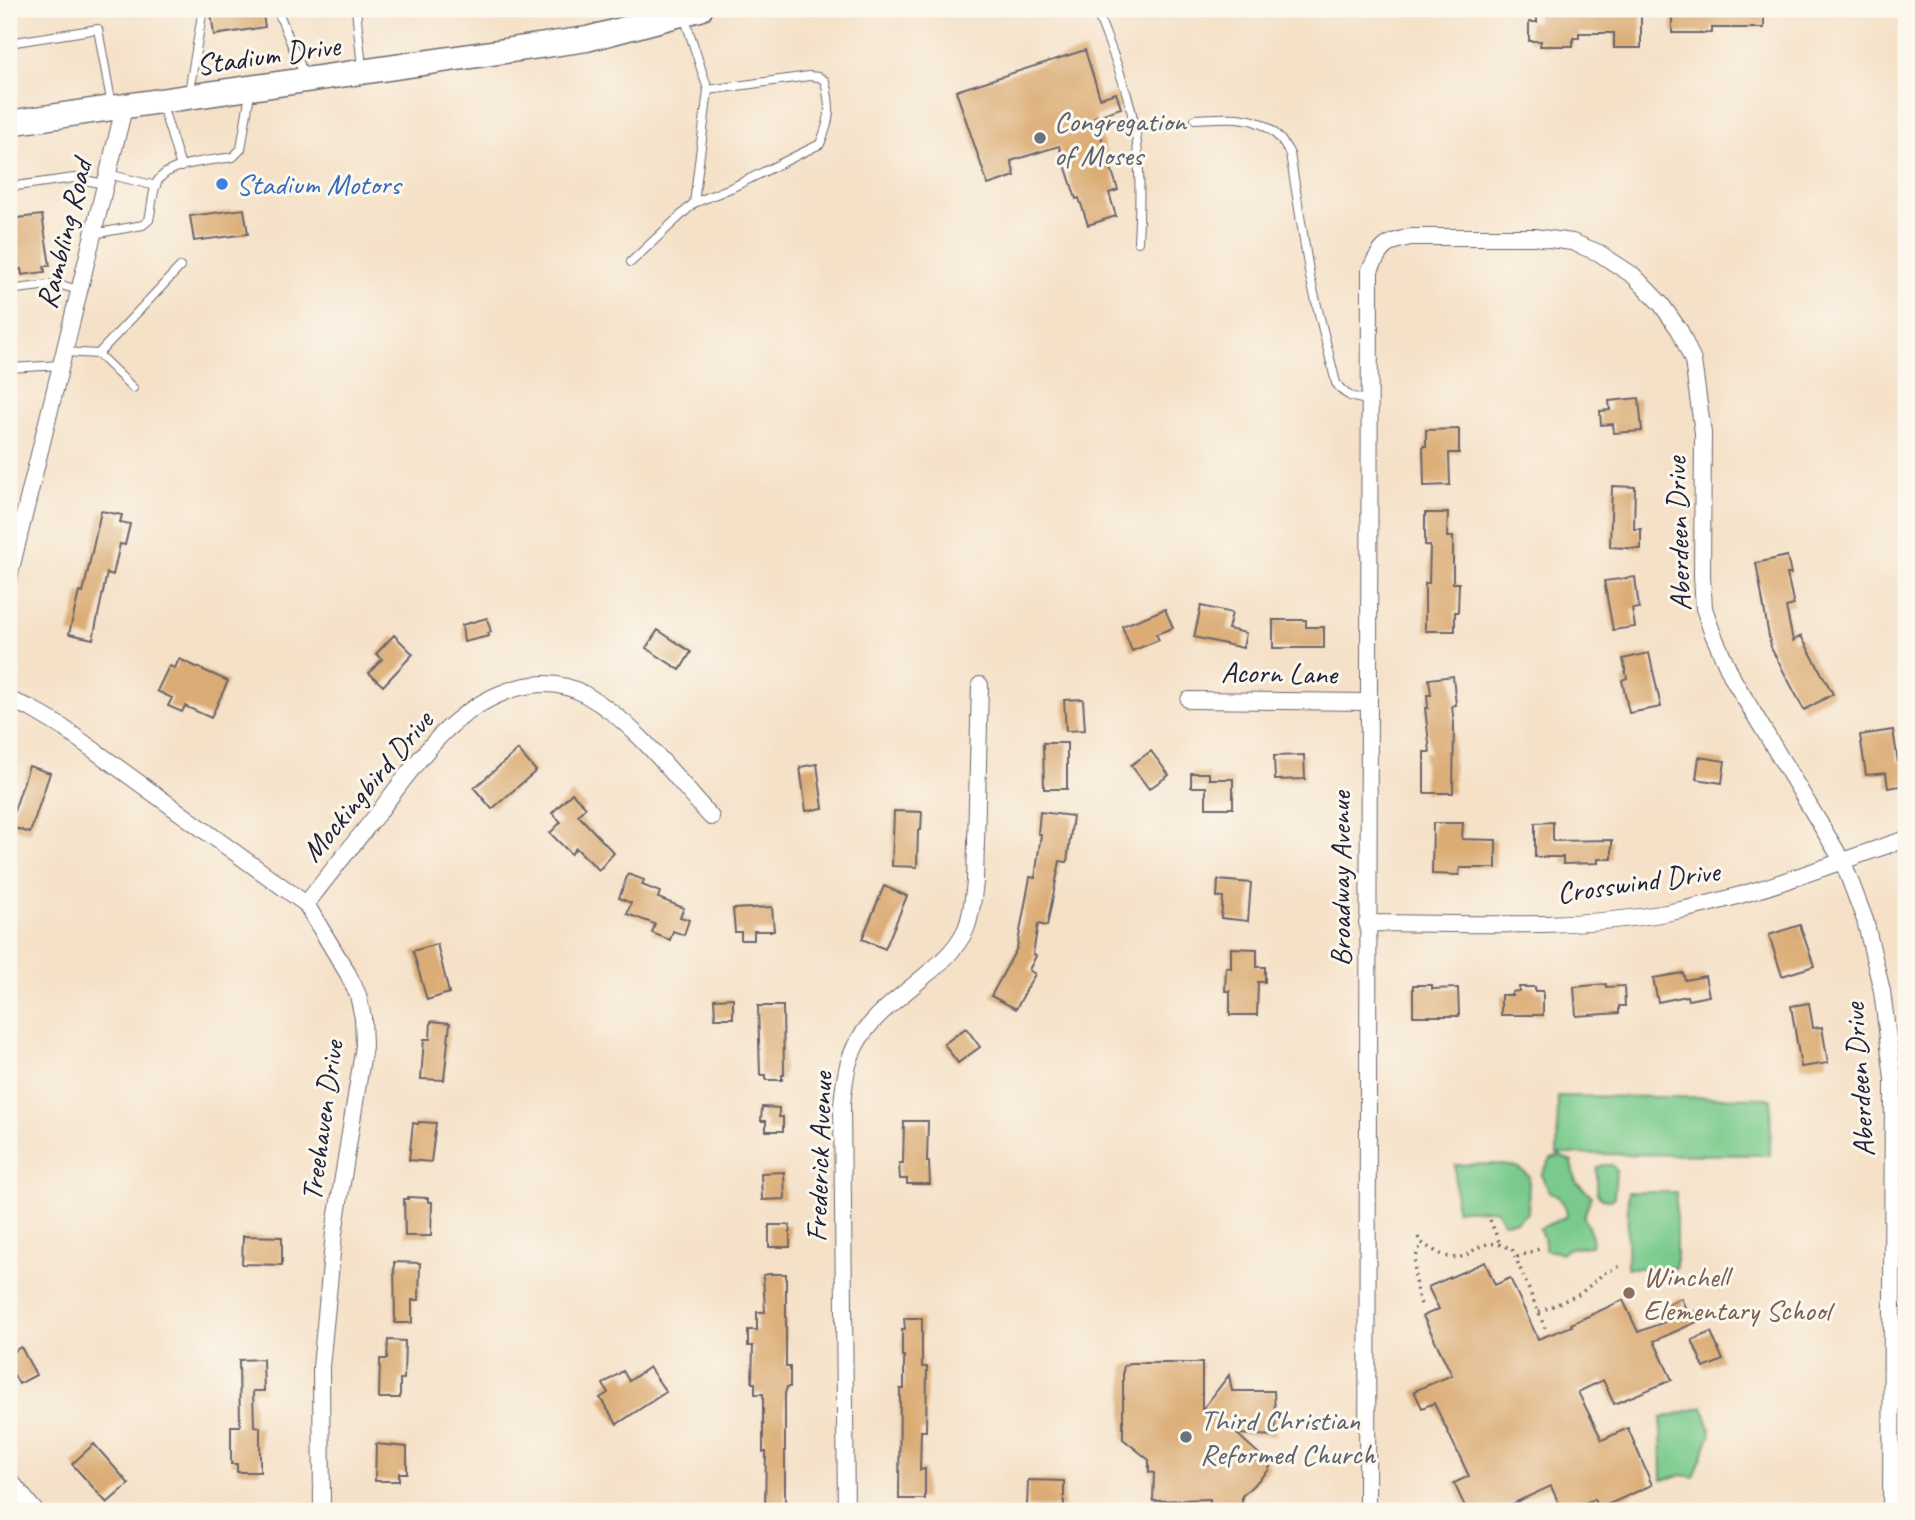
<svg xmlns="http://www.w3.org/2000/svg" width="1915" height="1520" font-family="Caveat,sans-serif">
<style>
.green{fill:#79ca8c;stroke:#4e7664;stroke-width:2}
.building{fill:#dbac74}
.lines{fill:none;stroke-linecap:round;stroke-linejoin:round}
.lane-casing{stroke:#6c656c;stroke-width:10}
.street-casing{stroke:#6c656c;stroke-width:18}
.primary-casing{stroke:#6c656c;stroke-width:27}
.path{stroke:#6c656c;stroke-width:3.5;stroke-dasharray:2 5;stroke-linecap:butt}
.lane{stroke:#fff;stroke-width:8}
.street{stroke:#fff;stroke-width:16}
.primary{stroke:#fff;stroke-width:24}
.worship-dot{fill:#6b7280;stroke:#fbf7ec;stroke-width:2.5}
.shop-dot{fill:#3f7fe0;stroke:#fbf7ec;stroke-width:2.5}
.education-dot{fill:#8d6e63;stroke:#fbf7ec;stroke-width:2.5}
.labels{text-anchor:middle;stroke-width:6;stroke-linejoin:round;paint-order:stroke}
.street-label{font-size:30px;fill:#22223b;stroke:#fbf7ec}
.worship-label{font-size:30px;fill:#5b616d;stroke:#fbf7ec;text-anchor:start}
.shop-label{font-size:30px;fill:#366cbe;stroke:#fbf7ec;text-anchor:start}
.education-label{font-size:30px;fill:#785e54;stroke:#fbf7ec;text-anchor:start}
</style>
<rect width="100%" height="100%" fill="#fbf7ec"/>
<filter id="ink" filterUnits="userSpaceOnUse"><feTurbulence type="fractalNoise" baseFrequency=".0143" numOctaves="2"/><feDisplacementMap in="SourceGraphic" scale="14" xChannelSelector="R" yChannelSelector="G"/><feConvolveMatrix kernelMatrix="1 2 1 2 8 2 1 2 1" color-interpolation-filters="sRGB"/></filter>
<filter id="wash" filterUnits="userSpaceOnUse"><feTurbulence type="fractalNoise" baseFrequency=".00686" numOctaves="4" result="noise"/><feDisplacementMap in="SourceGraphic" scale="28" xChannelSelector="R" yChannelSelector="G"/><feGaussianBlur stdDeviation="1.57" result="paint"/><feColorMatrix in="noise" values="0 0 0 0 0 0 0 0 0 0 0 0 0 0 0 0 0 1.4 0 .05"/><feComposite in="paint" operator="in"/></filter>
<g filter="url(#wash)">
<rect width="100%" height="100%" fill="#f5e1c8"/>
<path class="green" d="M1558 1096 1771 1098 1770 1155 1557 1154Z
M1560 1156 1572 1162 1576 1182 1591 1195 1584 1218 1592 1236 1591 1246 1569 1248 1562 1253 1545 1250V1241L1539 1229 1567 1216C1567 1207 1560 1196 1550 1192L1541 1175 1551 1159Z
M1496 1164 1517 1167 1529 1176 1528 1212 1517 1221 1503 1222 1496 1209 1456 1210 1455 1165Z
M1602 1165H1612L1616 1170 1614 1197 1610 1200 1602 1199 1597 1194V1169Z
M1628 1192H1676V1268H1627Z
M1703 1407 1711 1433 1694 1477 1681 1475 1662 1480 1661 1418Z"/>
<g id="blocks">
<path class="building" d="M221 9H262L265 27 214 35 211 13 222 12Z
M1537 9H1641V48H1614V33H1579V38H1573V46H1540L1541 41H1529V22H1537Z
M1672 9H1764V28H1712V33H1672Z
M1085 50 1100 98 1116 93 1121 108 1095 117 1118 190 1109 193 1116 216 1088 225 1079 198 1076 199 1059 146 1011 161 1015 176 988 185 956 91Z
M244 209 248 234 194 241 190 216Z
M42 215 50 266H44L45 272 22 275 21 269 9 271V219Z
M1639 398 1642 431 1614 433 1613 424 1601 425 1600 411 1610 410 1609 401Z
M1459 429V453H1449L1450 485 1424 486 1423 446H1426V430Z
M1612 486 1635 487 1634 529H1641V549L1610 547Z
M101 511 122 515 120 522 130 524 125 545 120 544 113 575 107 573 93 639 69 634 79 592 83 593Z
M1425 513H1448L1447 537H1453V583H1459L1458 612H1455V631H1425V583H1429L1430 546 1425 545Z
M1787 556 1791 574H1787L1794 605 1786 607 1793 641 1801 636 1833 694 1804 710 1771 648 1756 563Z
M1635 577 1639 608 1632 609 1635 627 1613 630 1604 581Z
M1201 606 1232 613 1228 629 1246 633 1243 648 1194 637Z
M1165 609 1173 628 1156 634 1159 640 1132 651 1122 626Z
M487 618 491 632 488 633 489 636 464 642 462 625Z
M1273 620H1306V627H1324V648H1273Z
M658 630 691 652 680 670 646 648Z
M394 635 413 654 383 686 369 673 382 659 376 654Z
M1649 653 1661 707 1629 713 1622 680 1627 678 1623 659Z
M179 659 228 681 211 718 185 706 182 712 168 706 172 698 157 691 169 666 175 668Z
M1453 676 1456 705 1452 706 1454 724 1453 793H1424V752H1430L1425 708H1428L1427 695H1431L1429 679Z
M1083 699 1085 730 1066 731 1064 700Z
M1893 730 1898 762 1906 761V785L1888 788 1886 773 1866 775 1860 735Z
M1043 743H1067V789H1044Z
M518 750 536 771 492 809 474 788Z
M1151 751 1169 775 1149 789 1131 765Z
M1304 755 1305 779 1275 780 1274 756Z
M1699 757 1725 761 1722 783 1696 779Z
M817 764 823 808 806 811 800 767Z
M29 766 50 773 30 833 9 826Z
M1191 773H1209V779H1233V808H1206V787H1191Z
M572 793 586 807 578 815 614 853 599 870 576 848 571 854 550 833 561 822 552 813Z
M894 811 922 812 921 830H918L917 867 892 866Z
M1040 812 1073 816 1067 862 1060 861 1047 926 1038 924 1033 954 1036 956 1029 970 1035 974 1016 1009 991 996 1017 948 1030 877 1035 878 1041 834H1038Z
M1553 822V841L1612 840V859H1598V863L1563 864V857H1535V823Z
M1433 823H1463L1462 839 1496 840V868H1460L1459 875 1432 874Z
M628 874 644 880 642 885 660 892 658 898 684 908 680 917 689 920 684 935 673 931 670 940 652 933 655 924 627 914 631 903 619 898Z
M1218 880 1251 883 1248 921 1221 918 1223 897H1217Z
M884 886 907 896 885 949 862 939Z
M772 907 774 931H754V940H741V932H735L733 909Z
M1800 925 1814 966 1782 976 1769 935Z
M437 944 449 993 427 1000 413 951Z
M1231 948 1257 949V967H1265V982H1258L1257 1015H1230V991H1225L1226 967 1231 968Z
M1683 973 1685 980 1705 976 1709 996 1688 1000 1687 996 1658 1002 1653 978Z
M1606 984V987L1624 986 1625 1006H1619V1013L1576 1016 1574 987Z
M1413 985H1432V989L1458 988 1459 1016H1413Z
M1519 987H1535V991H1543V1015H1501V995H1512V992L1519 991Z
M733 998V1018H715L714 999Z
M1809 1003 1813 1028 1822 1027 1828 1063 1801 1067 1791 1006Z
M758 1006H783L784 1075H782V1080H766V1075H760Z
M431 1021 450 1023 444 1080 421 1079 424 1039H430Z
M966 1028 980 1047 958 1063 944 1044Z
M762 1107 779 1108V1117H783V1131H766V1121H761Z
M904 1121H928L927 1162H929L930 1184H907V1179H900L899 1163H903Z
M419 1122 436 1123 431 1162 409 1160 413 1123 418 1124Z
M784 1172 785 1199 762 1200 761 1173Z
M408 1197 428 1198V1202H432L431 1236H405L404 1199H408Z
M769 1225H790V1247H769Z
M243 1236 282 1237V1265L242 1264Z
M394 1262 420 1263 419 1300H412V1323H395Z
M1485 1262 1495 1285 1510 1278 1538 1339 1572 1326 1571 1324 1623 1300 1638 1332 1670 1320 1664 1306 1681 1298 1688 1314 1696 1311 1699 1321 1654 1341 1672 1380 1614 1404 1603 1380 1578 1392 1602 1440 1628 1428 1652 1485 1598 1509 1594 1499 1567 1511H1562L1551 1486 1497 1511H1467L1454 1483 1469 1476 1434 1403 1422 1408 1414 1391 1452 1375 1423 1316 1439 1309 1428 1287Z
M769 1274H786V1367H790V1387H787L785 1394V1511H765L766 1452H763V1394H755V1383H752L753 1346H748V1330H757V1312H765L763 1275Z
M904 1318H922V1367H927L926 1431H921L920 1470 925 1469V1499H899L900 1389H904V1356H902V1329H905Z
M1711 1332 1723 1360 1704 1368 1692 1340Z
M388 1340 405 1341 404 1379H400V1398H379L380 1359H387Z
M21 1347 36 1375 19 1384 14 1375 9 1377V1354Z
M263 1359 264 1391H253L254 1426 260 1427V1472H237V1464H231V1426H240L239 1360Z
M1130 1363H1202V1410L1229 1375 1232 1391H1274L1276 1436 1237 1434 1268 1462 1270 1467 1267 1472 1242 1496V1511H1210V1499L1153 1501 1154 1473 1149 1472V1460L1123 1439V1371L1124 1366Z
M649 1367 666 1392 617 1424 600 1398 608 1393 603 1384 623 1371 629 1381Z
M94 1444 129 1484 107 1503 72 1464Z
M376 1444 407 1447V1473H399V1481H375Z
M1028 1480 1064 1481V1507H1027Z"/>
</g>
</g>
<g filter="url(#ink)">
<use href="#blocks" fill-opacity="0" stroke="#6c656c" stroke-width="2"/>
<g class="lines">
<g class="lane-casing">
<path id="lane" d="M277 9 305 77
M356 9 362 68
M1096 9C1110 46 1126 84 1134 123 1141 162 1140 203 1138 242
M9 43 98 29 112 106
M189 92 203 9
M162 105 181 167
M1195 119C1237 117 1268 112 1290 154L1310 277 1336 383C1346 397 1353 398 1370 400
M108 174 156 186
M9 187 74 178 105 184
M694 203 733 187 820 144C831 118 831 108 825 81L819 77 809 76 708 90
M93 234 143 225 149 220C152 208 152 193 157 182 168 162 212 161 233 157L241 149 250 93
M631 262 694 203 708 90 684 16
M9 290 57 284 79 290
M64 352 98 354 133 388
M98 354 180 267
M9 368 61 365"/>
</g>
<g class="street-casing">
<path id="street" d="M9 577 124 108
M9 700 30 708 62 727 306 904 348 974 358 995 363 1018 364 1046 334 1233 321 1367 322 1511
M1189 700 1368 702
M306 904C330 873 355 842 379 812 398 787 417 760 439 737 475 700 535 666 586 695 636 723 673 775 711 817
M1367 923C1466 923 1568 930 1666 913 1749 898 1827 865 1906 839
M9 1479 35 1511
M846 1511 842 1104C844 1088 845 1071 851 1056 863 1021 901 997 927 974 941 963 958 946 966 929 972 914 973 898 975 882L980 685
M1367 1511 1370 270C1381 247 1385 242 1411 237H1534L1572 242 1599 253 1634 276 1661 304 1680 331 1693 361 1703 433 1702 576 1704 608 1712 632 1733 679 1843 862 1865 920 1882 991 1893 1078 1891 1511"/>
</g>
<g class="primary-casing">
<path id="primary" d="M9 123 587 39 700 9"/>
</g>
<path class="path" d="M1490 1220 1500 1244
M1418 1237C1422 1245 1428 1247 1435 1251 1475 1274 1469 1229 1512 1249L1545 1328
M1517 1257 1539 1249
M1421 1304C1414 1289 1411 1258 1422 1244
M1539 1312 1580 1294 1604 1273 1623 1265"/>
<use href="#lane" class="lane"/>
<use href="#street" class="street"/>
<use href="#primary" class="primary"/>
</g>
</g>
<g class="worship-dot">
<circle cx="1040" cy="138" r="7"/>
<circle cx="1186" cy="1437" r="7"/>
</g>
<circle class="shop-dot" cx="222" cy="184" r="7"/>
<circle class="education-dot" cx="1629" cy="1293" r="7"/>
<g class="labels">
<g class="street-label">
<text transform="translate(268 55) rotate(-8)" y="10">Stadium Drive</text>
<text transform="translate(64 234) rotate(-76)" y="10">Rambling Road</text>
<text transform="translate(1678 534) rotate(-92)" y="10">Aberdeen Drive</text>
<text transform="translate(1279 673) rotate(1)" y="10">Acorn Lane</text>
<text transform="translate(367 786) rotate(-50)" y="10">Mockingbird Drive</text>
<text transform="translate(1340 879) rotate(-90)" y="10">Broadway Avenue</text>
<text transform="translate(1638 882) rotate(-8)" y="10">Crosswind Drive</text>
<text transform="translate(1859 1080) rotate(-94)" y="10">Aberdeen Drive</text>
<text transform="translate(322 1121) rotate(-82)" y="10">Treehaven Drive</text>
<text transform="translate(819 1157) rotate(-88)" y="10">Frederick Avenue</text>
</g>
<g class="worship-label">
<text x="1054" y="131">Congregation<tspan x="1054" dy="34">of Moses</tspan></text>
<text x="1200" y="1430">Third Christian<tspan x="1200" dy="34">Reformed Church</tspan></text>
</g>
<g class="shop-label">
<text x="236" y="194">Stadium Motors</text>
</g>
<g class="education-label">
<text x="1643" y="1286">Winchell<tspan x="1643" dy="34">Elementary School</tspan></text>
</g>
</g>
<rect width="1915" height="1520" fill="none" stroke="#fbf7ec" stroke-width="35"/>
</svg>
